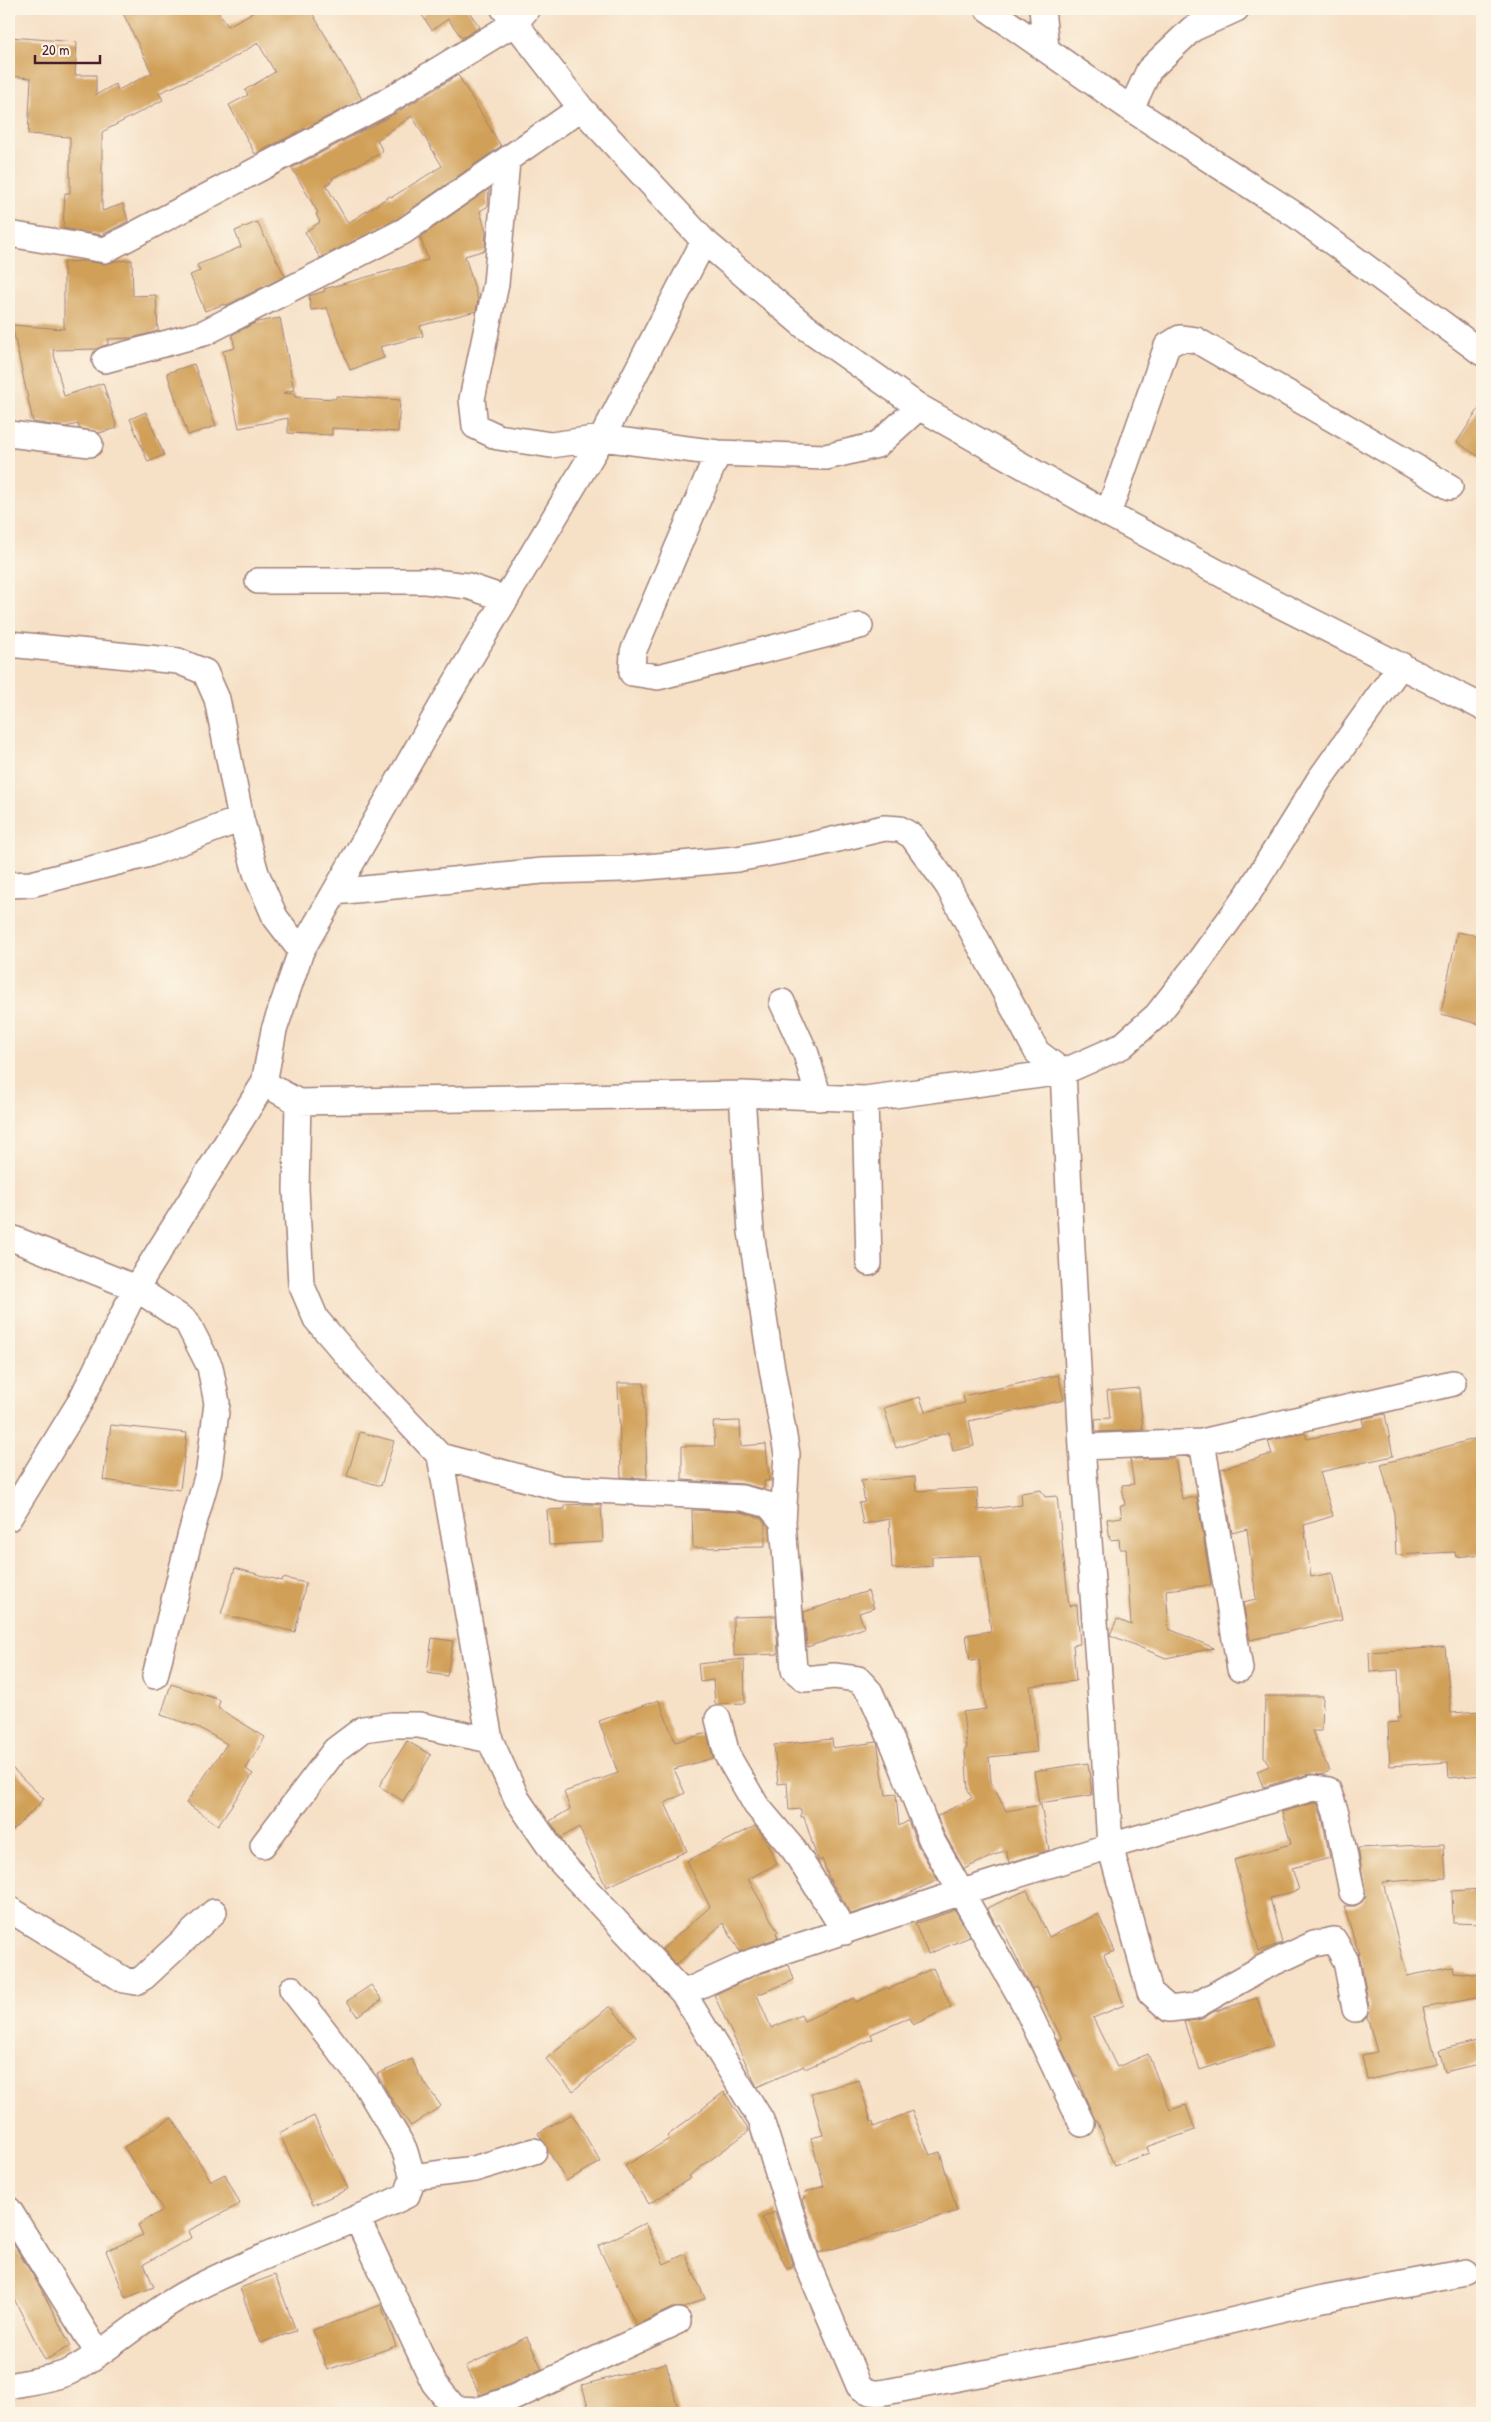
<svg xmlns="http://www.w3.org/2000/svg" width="1491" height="2422" font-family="'Patrick Hand',sans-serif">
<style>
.building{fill:#d1a058;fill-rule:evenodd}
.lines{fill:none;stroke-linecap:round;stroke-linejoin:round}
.minor-casing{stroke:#a08078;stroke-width:28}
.minor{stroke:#fff;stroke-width:25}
</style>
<rect width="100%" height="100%" fill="#fcf5e5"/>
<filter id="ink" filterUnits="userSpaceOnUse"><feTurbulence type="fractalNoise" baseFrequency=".02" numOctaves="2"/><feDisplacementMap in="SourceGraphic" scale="10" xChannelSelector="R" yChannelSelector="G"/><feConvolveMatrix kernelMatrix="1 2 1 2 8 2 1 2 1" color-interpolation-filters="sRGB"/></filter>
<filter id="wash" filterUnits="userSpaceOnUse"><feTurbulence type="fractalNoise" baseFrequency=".0096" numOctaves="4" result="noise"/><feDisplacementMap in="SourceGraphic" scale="20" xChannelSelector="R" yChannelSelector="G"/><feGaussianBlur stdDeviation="1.12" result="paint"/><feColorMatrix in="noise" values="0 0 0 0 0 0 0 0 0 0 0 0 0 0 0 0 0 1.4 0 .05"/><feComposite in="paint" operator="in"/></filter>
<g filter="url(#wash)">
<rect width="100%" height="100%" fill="#f6e0c6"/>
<g id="blocks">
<path class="building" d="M121 9H216L228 26 259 9H310L362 99 255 154 229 105 248 95 245 90 275 72 258 43 219 66 159 93 163 100 102 132V211L123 204 128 221 102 235 63 228 65 193H70V137L28 134 31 78 9 76V37L77 42 75 75H96V95L115 84 118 90 152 73Z
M432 9H467L480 27 462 38 448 19 432 30 422 15Z
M458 75 501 146 397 219 320 258 305 232 320 222 316 214 318 213 292 168 391 116ZM412 116 442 166 392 197 390 196 348 223 326 185 333 180 332 178 383 152 377 140Z
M489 189 488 206 480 211 486 231 485 250 465 256 478 300 476 311 420 326 423 336 380 347 384 358 350 370 327 308 311 310 309 296 325 291 324 289 428 260 420 237Z
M257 222 285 276 225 306V304L205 311 190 275 200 271 197 265 241 247 235 231Z
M132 260 133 296 156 295 158 331 132 338 108 339V344L96 349 53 350 64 396 103 383 117 428 99 433 79 428 78 424 66 427 33 422 12 325 64 329V262L85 261 103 264 116 261Z
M280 318 294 390 283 393 295 394V397L336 399V396L400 400 398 432 332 428V435L288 433V418L239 428 223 351 235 348 232 335 257 322Z
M194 364 216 426 188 435 167 373Z
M1482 404V459L1457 442Z
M146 412 164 455 148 462 130 419Z
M1457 932 1479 936 1480 943H1482V1025L1441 1014Z
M1058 1375 1064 1400 969 1421 974 1446 953 1451 949 1432 896 1448 884 1408 920 1397 925 1412 965 1403 963 1396Z
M618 1383H644L647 1478 621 1477Z
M1139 1388 1143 1430 1096 1432 1095 1419 1110 1418 1107 1391Z
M1385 1414 1393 1456 1320 1472 1333 1516 1304 1525 1311 1577 1332 1573 1342 1620 1250 1640 1243 1602 1256 1599 1247 1529 1232 1533 1221 1469 1272 1454 1268 1441 1305 1433 1307 1439 1364 1427 1362 1419Z
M740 1421 741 1446 766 1444 769 1481H764V1489L743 1484 682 1480V1446H715L713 1422Z
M111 1425 187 1433 180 1490 103 1480Z
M360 1432 394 1441 381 1486 347 1476Z
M1482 1437V1554L1456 1557 1455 1552 1396 1555 1394 1513 1381 1464Z
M1175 1458 1182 1499 1197 1497 1211 1585 1166 1590 1169 1629 1214 1648 1166 1658 1110 1635 1117 1619 1131 1625 1126 1549H1120L1119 1539 1110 1540 1107 1519 1122 1517 1120 1506 1125 1505 1122 1485 1134 1484 1130 1459Z
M915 1477 916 1491 977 1488 978 1510 1022 1505 1021 1493 1041 1490 1045 1497 1057 1496 1069 1606 1077 1605 1080 1644 1073 1645 1076 1681 1030 1686 1037 1752 989 1757 991 1782 1006 1811 1041 1805 1049 1850 1009 1863 1006 1850 964 1869 944 1833 937 1816 972 1798 968 1791 965 1749 967 1748 963 1712 986 1709 979 1660 970 1661 966 1635 991 1631 981 1555 932 1557V1566L892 1569 889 1519 863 1524 859 1503 865 1502 861 1481Z
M588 1504 601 1505 603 1542 549 1545 547 1510 565 1509V1505Z
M692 1510 740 1512 761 1518 765 1523V1547L693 1548Z
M235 1568 282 1581 283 1578 306 1583 295 1632 221 1614Z
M868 1591 874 1608 859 1613 864 1628 807 1647 804 1612Z
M776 1616 778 1654 734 1656 733 1617Z
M432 1638 453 1641 447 1676 427 1673Z
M1445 1647 1451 1713 1482 1711V1775L1449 1778 1448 1762 1390 1766 1388 1723 1398 1722 1397 1717H1400L1398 1670 1370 1672 1369 1652Z
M744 1659 745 1703 715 1704 713 1680 700 1682 698 1664Z
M171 1684 220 1700 218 1708 265 1737 246 1769 253 1774 218 1825 186 1803 227 1744 200 1728 161 1715Z
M1265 1696H1323L1322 1731H1312L1329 1771 1321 1775 1309 1774 1263 1787 1257 1771 1269 1766 1264 1756Z
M659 1700 675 1742 707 1733 713 1758 674 1769 685 1793 665 1803 687 1851 606 1887 579 1827 561 1838 550 1821 570 1809 564 1792 618 1773 599 1721Z
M832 1739 833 1748 877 1742 886 1795 896 1794 899 1826 908 1821 918 1846 938 1880 894 1900 851 1914 829 1878 822 1859 818 1861 804 1817H801V1809L789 1810 787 1783 778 1784 774 1745Z
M407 1741 431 1755 403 1801 379 1786Z
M1088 1763 1092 1795 1039 1803 1034 1771Z
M9 1765 44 1799 9 1834Z
M1314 1803H1317L1322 1817 1330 1858 1292 1868 1299 1890 1270 1898 1282 1943 1259 1951 1234 1860 1291 1844 1282 1812Z
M755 1826 762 1834 777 1864 748 1879 778 1932 776 1933 778 1938 740 1952 723 1923 676 1965 662 1949 710 1907 687 1861Z
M1444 1844 1446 1878 1383 1882 1407 1976 1453 1967 1454 1972 1482 1975V1997L1423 2008 1437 2064 1367 2080 1362 2055 1377 2052 1367 2016 1369 2006 1360 1958 1344 1906H1355L1362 1902 1366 1896 1358 1848Z
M1482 1889V1924L1453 1923 1452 1891Z
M1027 1890 1049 1937 1098 1914 1115 1951 1104 1955 1124 2005 1093 2018 1117 2067 1148 2054 1170 2110 1186 2105 1195 2130 1147 2147 1149 2153 1114 2166 1097 2120H1095L1085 2097 1077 2075 1075 2076 1058 2041 1062 2039 1036 1987 1032 1989 1000 1924 997 1926 987 1908Z
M955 1910 970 1937 928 1954 915 1924Z
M789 1965 794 1980 757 1995 771 2028 801 2015 804 2021 854 1998 856 2002 888 1987 889 1989 933 1968 951 2007 913 2025 909 2018 871 2034 873 2039 805 2069 804 2066 757 2087 714 1995 759 1974Z
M371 1985 382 2000 357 2016 347 2001Z
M1257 1998 1273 2046 1200 2070 1184 2022 1202 2019 1213 2012Z
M610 2006 636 2037 573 2091 546 2059Z
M1477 2041 1482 2063 1445 2072 1439 2050Z
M412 2059 418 2073 441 2106 411 2126 391 2098 377 2074Z
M859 2080 871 2122 873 2121 874 2127 912 2111 930 2155 940 2152 957 2211 819 2253 802 2199 806 2197 805 2192 824 2186 811 2138 823 2135 811 2093Z
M724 2092 749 2131 689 2176 691 2178 649 2204 625 2166 669 2139 667 2136Z
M572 2114 601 2162 566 2181 538 2133Z
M314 2116 348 2189 313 2205 279 2133Z
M172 2118 211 2181 225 2174 240 2204 188 2231 191 2238 144 2264 154 2287 126 2298 106 2251 143 2235 138 2225 163 2210 124 2147Z
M775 2212 793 2267 787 2269 762 2218Z
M645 2223 664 2264 685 2254 705 2298 684 2308H672L636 2325 598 2246Z
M9 2237 40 2287 71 2346 45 2360 9 2289Z
M275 2275 296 2331 260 2343 240 2288Z
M381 2305 396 2346 327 2370 313 2330Z
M527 2337 542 2369 506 2386 480 2395 466 2366Z
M666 2363 679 2413H590L582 2385Z"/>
</g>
</g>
<g filter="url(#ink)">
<use href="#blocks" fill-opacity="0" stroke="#a08078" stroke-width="1"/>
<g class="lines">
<g class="minor-casing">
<path id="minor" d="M504 9 581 108 704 241 803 325 919 407 1108 514 1264 597 1482 707
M988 9 1131 109 1297 216 1482 353
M1042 9 1046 48
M1131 109 1149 70 1192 29 1236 9
M507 161 496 284 472 399 475 426 498 437 551 445 602 438 718 453 826 457 877 445 919 407
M9 234 105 250 384 103 515 23 527 9
M105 360 204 333 404 231 581 108
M9 434 90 444
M718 453 633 652 632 673 658 677 860 626
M1108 514 1167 346 1180 338 1196 340 1450 487
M258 581H425L468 586 506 599
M9 644 178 661 205 672 217 699 241 819 256 873 275 917 301 951
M9 885 31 884 146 855 241 819
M335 892 542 871 624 869 737 859 812 845 884 828 900 829 912 836 948 886 1037 1052 1063 1072 1082 1447 1102 1715 1110 1846 1150 1992 1169 2009 1195 2006 1262 1968 1314 1944 1334 1940 1346 1961 1355 2009
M782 1002 806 1054 819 1098
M264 1083 298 1102 742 1094 865 1099 1063 1072 1122 1046 1157 1015 1197 964 1248 894 1319 780 1401 665
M742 1094 751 1232 769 1351 787 1454 783 1522
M865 1099 869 1263
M298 1102 296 1189 301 1284 316 1319 371 1383 440 1456 490 1740 517 1799 558 1859 683 1993 761 2120 807 2263 859 2386C868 2393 875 2394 886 2392L1139 2343 1318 2300 1466 2272
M9 1237 136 1288 187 1322 210 1367 217 1403 209 1470 190 1537 155 1676
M1202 1442 1240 1669
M1082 1447 1202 1442 1453 1383
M440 1456 561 1488 742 1498 769 1505 783 1522 794 1670 805 1679 834 1676 858 1679 870 1692 895 1748 931 1839 1024 2003 1082 2124
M9 1518 80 1402 136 1288 264 1083 274 1030 301 951 441 707 602 438 704 241
M718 1719 727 1755 756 1805 794 1850 845 1932
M263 1845 335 1750 363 1729 392 1725H419L490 1740
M9 1909 124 1980 136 1982 144 1977 214 1912
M683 1993 754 1961 959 1893 1110 1846 1313 1788 1328 1790 1336 1813 1352 1892
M413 2177 474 2169 534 2151
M9 2210 98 2353
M358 2220 434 2383 455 2409 479 2410 511 2399 678 2321
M9 2386C27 2382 55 2379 71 2371 113 2348 146 2314 188 2292 258 2255 335 2231 407 2195L413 2177 404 2149 366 2085 292 1989"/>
</g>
<use href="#minor" class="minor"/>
</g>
</g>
<rect width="1491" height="2422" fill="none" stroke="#fcf5e5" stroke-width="30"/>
<path d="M35 55v8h65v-8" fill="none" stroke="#4a1f2b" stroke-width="2.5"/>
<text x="42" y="55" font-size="15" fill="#4a1f2b" stroke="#fcf5e5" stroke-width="4" paint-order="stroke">20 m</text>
</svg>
